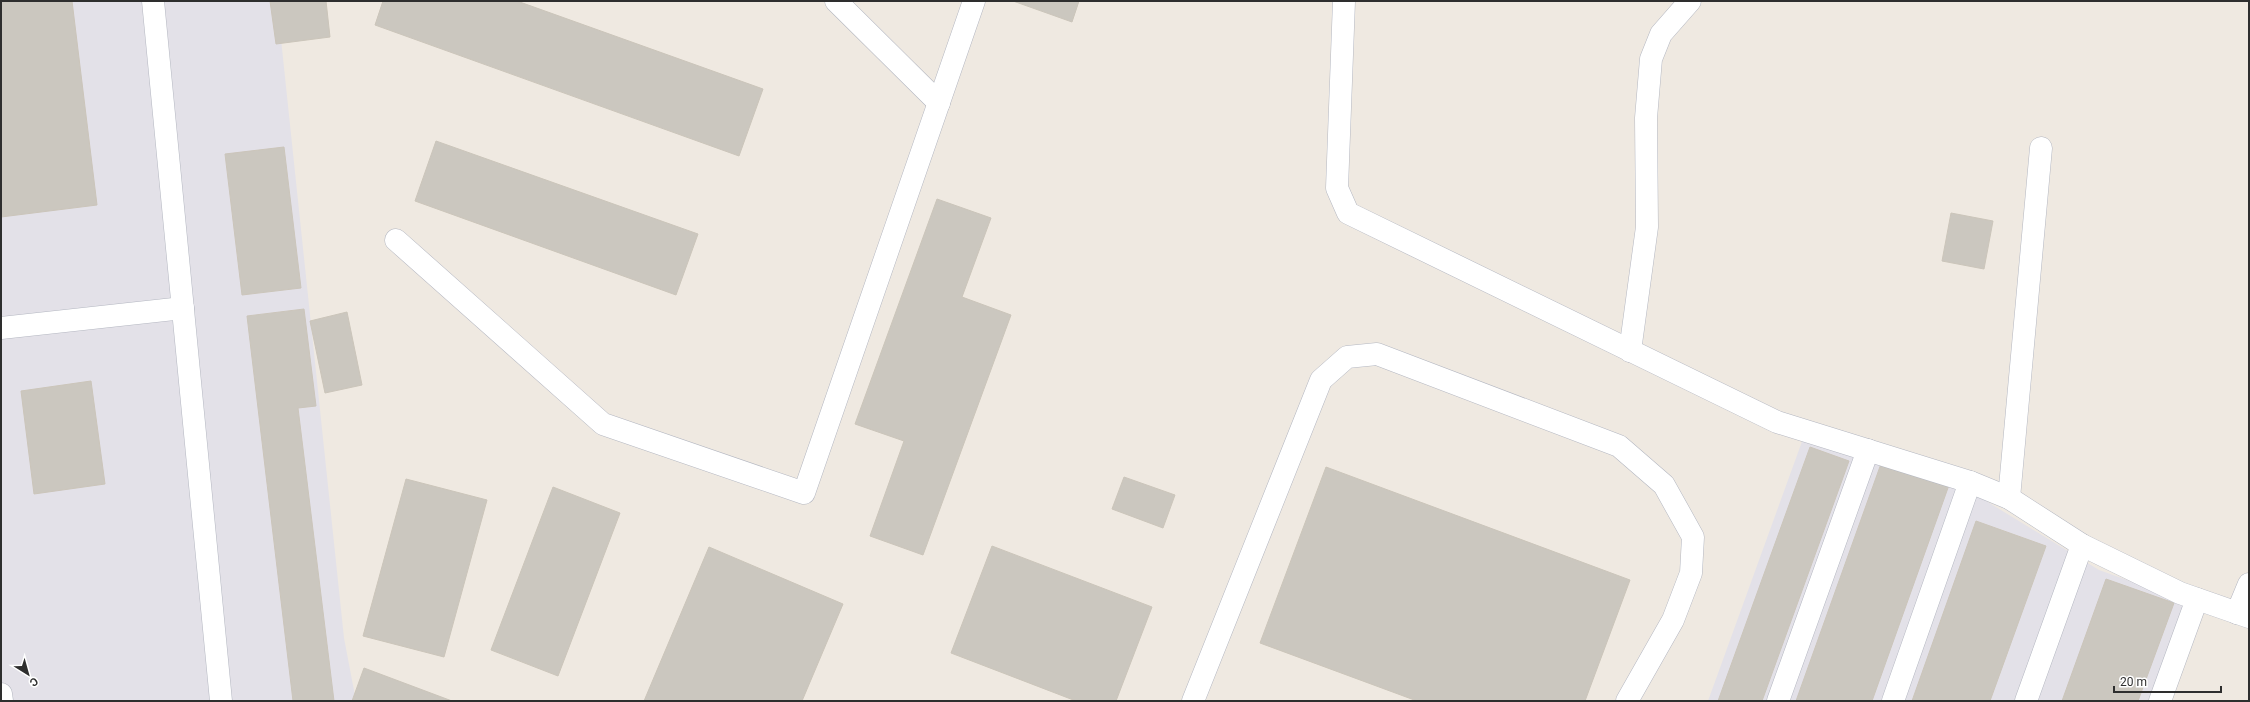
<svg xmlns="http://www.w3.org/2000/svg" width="2250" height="702" font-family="Roboto,sans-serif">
<rect width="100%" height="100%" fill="#efe9e1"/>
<!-- industrial -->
<g fill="#e3e1e8">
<path d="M1,1H277L344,638L356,701H1Z"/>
<path d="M1804,436L1955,482L2099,570L2186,601L2149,701H1708Z"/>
</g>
<!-- building -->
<g fill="#cbc7bf" stroke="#cbc5ba">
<path d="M1,1H72L97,205L1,217Z"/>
<path d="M270,1H326L330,37L276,44Z"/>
<path d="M383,1H517L763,89L739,156L375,25Z"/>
<path d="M1013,1H1079L1072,22Z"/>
<path d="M436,141L698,234L676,295L415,201Z"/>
<path d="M284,147L301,288L242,295L225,154Z"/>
<path d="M937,199L991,218L962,297L1011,315L923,555L870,536L904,441L855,424Z"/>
<path d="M1951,213L1993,221L1984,269L1942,261Z"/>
<path d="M304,309L316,406L298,408L334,701H293L247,316Z"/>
<path d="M347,312L362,385L325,393L310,321Z"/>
<path d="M91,381L105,484L34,494L21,391Z"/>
<path d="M1810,447L1849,461L1762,701H1718Z"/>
<path d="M1882,461L1949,485L1872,701H1796Z"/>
<path d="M1326,467L1630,580L1585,701H1417L1260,643Z"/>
<path d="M1124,477L1175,495L1163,528L1112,509Z"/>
<path d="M406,479L487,500L444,657L363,636Z"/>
<path d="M553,487L620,513L558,676L491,650Z"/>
<path d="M1976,521L2046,546L1990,701H1912Z"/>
<path d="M992,546L1152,607L1116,701H1076L951,653Z"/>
<path d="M709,547L843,604L802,701H644Z"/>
<path d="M2106,579L2174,603L2138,701H2062Z"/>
<path d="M364,668L452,701H352Z"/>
</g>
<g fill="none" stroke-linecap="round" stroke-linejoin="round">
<defs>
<g id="minor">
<path d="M153,1L221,701"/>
<path d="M836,1L939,103"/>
<path d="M1344,1L1337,188L1348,213L1777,422L1970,482L2009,498L2082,545L2180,593L2249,617"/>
<path d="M396,240L603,424L804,493L974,1"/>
<path d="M1,328L183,308"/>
<path d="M1630,351L1647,227L1646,118L1651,59L1661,34L1690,1"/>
<path d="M2009,498L2041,148"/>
<path d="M2237,613L2249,584"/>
<path d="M1,694L2,701"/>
<path d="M1193,701L1321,380L1347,357L1377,354L1619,446L1664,485L1693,537L1691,573L1673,620L1627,701"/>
<path d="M1778,701L1868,450"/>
<path d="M1893,701L1970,482"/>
<path d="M2026,701L2082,545"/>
<path d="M2160,701L2197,599"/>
</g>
</defs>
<!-- minor casing -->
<use href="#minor" stroke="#b4b7c1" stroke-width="23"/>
<!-- minor -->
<use href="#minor" stroke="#fff" stroke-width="22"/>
</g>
<!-- border -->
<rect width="2250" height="702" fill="none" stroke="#2e2e2e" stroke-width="4"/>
<!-- north arrow -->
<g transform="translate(28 674) rotate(143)" stroke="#ffffff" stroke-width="3" paint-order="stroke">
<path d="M0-3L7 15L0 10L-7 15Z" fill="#2e2e2e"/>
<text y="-6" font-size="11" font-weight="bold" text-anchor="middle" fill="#2e2e2e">С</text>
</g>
<!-- scale -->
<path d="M2114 686v6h107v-6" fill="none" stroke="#2e2e2e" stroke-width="2"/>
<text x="2120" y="686" font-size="12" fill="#2e2e2e" stroke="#ffffff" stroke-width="3" paint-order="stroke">20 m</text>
</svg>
